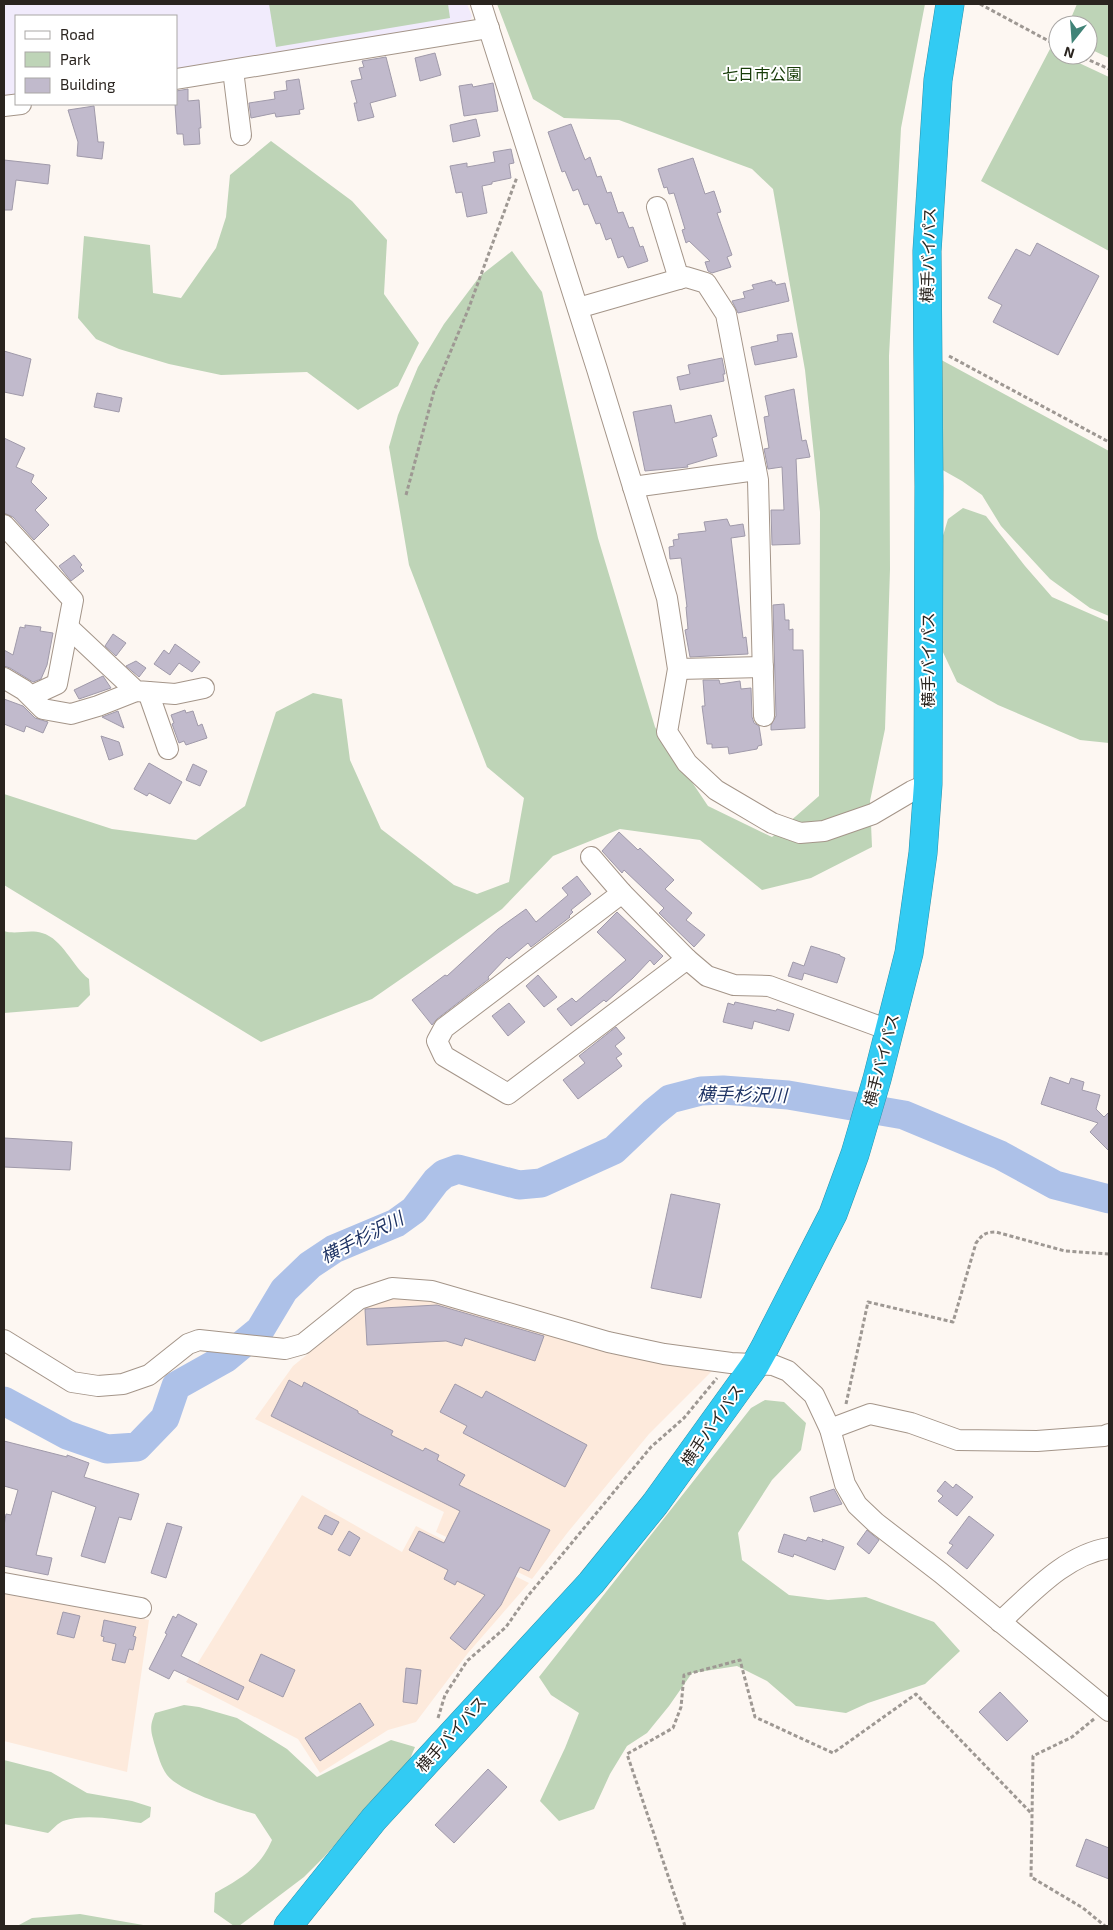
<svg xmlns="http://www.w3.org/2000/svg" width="1113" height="1930" font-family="'Exo 2','Noto Sans JP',sans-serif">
<rect width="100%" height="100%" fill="#fdf7f2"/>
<!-- built -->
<g fill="#fdeadc">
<path d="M379,1299H442L714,1369L649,1434L568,1532L532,1579L436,1532L444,1512L255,1419L293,1366L352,1318Z"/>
<path d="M302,1495L402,1552L416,1526L529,1583L468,1653L416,1722L388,1730L320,1773L298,1739L186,1682Z"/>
<path d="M4,1594L149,1620L127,1772L4,1741Z"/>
</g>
<!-- education -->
<path fill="#f1ebfc" d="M4,4H467L472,16L469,24L176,70V16H16V95L4,97Z"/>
<!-- green -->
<g fill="#bed4b7">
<path d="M269,4H448L450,18L276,47Z"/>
<path d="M497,4H925L901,128L889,356L890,569L885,729L870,801L872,847L811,878L762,890L700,840L620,829L553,856L502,909L372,999L261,1042L4,885V794L112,829L196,840L245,806L276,712L313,693L342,699L350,760L381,829L454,885L477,894L509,882L524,798L487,767L409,565L389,447L398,415L418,367L444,324L480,276L512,251L542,292L598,538L655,727L708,806L772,837L819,796L820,512L805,370L773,189L752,169L619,120L564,118L533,99Z"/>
<path d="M1077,4H1109V58L1088,48V25H1068Z"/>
<path d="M1050,49L1058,53V55H1062L1109,77V251L981,181Z"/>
<path d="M271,141L352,201L387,240L384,294L419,343L398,386L358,410L307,372L221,375L169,364L119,349L96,339L78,318L84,236L150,245L153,293L181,298L216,248L226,217L230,175Z"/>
<path d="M934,356L1109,451V616L1090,608L1050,579L1001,526L982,495L962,481L939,468Z"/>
<path d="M963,508L986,516L1025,566L1052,597L1109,622V743L1080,740L998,705L957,682L941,648L942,593L939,549L948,519Z"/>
<path d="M4,931C16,935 29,929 42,933C63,939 72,966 89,979L90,995L78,1007L4,1013Z"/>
<path d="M765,1400L784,1402L806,1423L801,1450L772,1480L738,1533L742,1560L789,1595L828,1600L866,1597L934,1622L960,1651L925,1684L868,1703L846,1713L796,1706L767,1681L737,1666L692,1673L669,1706L647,1733L627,1746L610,1774L594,1809L559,1821L540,1801L565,1748L579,1713L551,1695L539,1677L751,1408Z"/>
<path d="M184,1705L199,1707L237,1718L287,1749L317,1777L391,1740L415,1747L410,1759L325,1856L304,1877L239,1926H234L214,1912L215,1893C241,1878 260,1868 272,1840L255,1814C234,1808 180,1792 167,1775C161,1767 158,1755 155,1746C151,1731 149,1728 155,1713Z"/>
<path d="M4,1760L51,1772L87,1793L132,1801L151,1807L150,1817L141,1823C117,1820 87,1813 63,1821C58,1823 53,1829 48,1833L4,1824Z"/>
<path d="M80,1914L149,1926H17L32,1918Z"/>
</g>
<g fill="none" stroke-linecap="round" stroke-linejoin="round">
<!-- river -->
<path stroke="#adc1e8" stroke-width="29" d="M4,1401L67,1435L107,1449L137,1447L165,1418L176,1386L226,1358L260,1330L284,1290L310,1265L334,1249L396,1223L414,1210L436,1181L444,1174L458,1169L519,1185L541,1183L614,1150L653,1113L670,1099L701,1091L723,1090L788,1095L904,1115L1000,1155L1055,1185L1109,1199"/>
</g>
<!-- building -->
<g fill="#c1bacc" stroke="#a09aaa">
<path d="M435,53L441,75L420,81L415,58Z"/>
<path d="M386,57L396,96L370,103L374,117L358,121L354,103H357L351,81L362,79L359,68L364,67L362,61Z"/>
<path d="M299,79L304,109L299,110L300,114L276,117L275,113L251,118L249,103L275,99L274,92L287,90L286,81Z"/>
<path d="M493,83L498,111L464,116L459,86L472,84L473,87Z"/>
<path d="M188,89V101L199,100L201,128H199L200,144L184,145L183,134H177L175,104H176V91Z"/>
<path d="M94,106L98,142H104L102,159L77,156L78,142L68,110Z"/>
<path d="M476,119L480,136L453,142L450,125Z"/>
<path d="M571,124L585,160L590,157L597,177L601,176L607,193L611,192L618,213L623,212L629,228L633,227L640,247L643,246L648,261L628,268L623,256L618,258L611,238L606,240L600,223L596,224L588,204L584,205L578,189L573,191L565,171L562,172L548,132Z"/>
<path d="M511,149L514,163L509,164L511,178L492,182V184L482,186L487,213L467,217L462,192L456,193L450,166L467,163V167L495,162L493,152Z"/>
<path d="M693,158L705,194L714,191L721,212L717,213L732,255L727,257L731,267L712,273L708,271L705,262L710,261L689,241L686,243L682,230L685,229L674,193L669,194L667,187L664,188L658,169Z"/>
<path d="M4,160L50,165L48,184L16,180L12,210H4Z"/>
<path d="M1037,243L1099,276L1058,355L993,322L1002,305L988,298L1016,249L1030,256Z"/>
<path d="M772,280V282H775L776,285L785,283L789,301L738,313L732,301L745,298L743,292L754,289L752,285Z"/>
<path d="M792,333L797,357L755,365L751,347L778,341L777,335Z"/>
<path d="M4,351L31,359L23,396L4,392Z"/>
<path d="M722,358L725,374H723L724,381L680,390L677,377L690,374L688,365Z"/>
<path d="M794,389L802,441L806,440L810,457L796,459L800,544L772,545L771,510H784L782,467L768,469L764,449L769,448L764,417L769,416L765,396Z"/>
<path d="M97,393L122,398L119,412L94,407Z"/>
<path d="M671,405L675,423L711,415L717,436L712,438L717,456L687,465L688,467L645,471L633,412Z"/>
<path d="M4,438L25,448L16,467L34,475L31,482L47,498L35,510L49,525L34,540L13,517L4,513Z"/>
<path d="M727,519L730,526L743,524L745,536L731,538L743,638L746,637L748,654L690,657L685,630L688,629L686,607H687L681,558L670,559L669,547L674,546L673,540L679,539L678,534L706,531L704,522Z"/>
<path d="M74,555L82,565L80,567L84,571L71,581L59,566Z"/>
<path d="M784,604L785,620H789V630L793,629V650H803L805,728L771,730V725L776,716L773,605Z"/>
<path d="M25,625L41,627L40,631L53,633L47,665L41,679L33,682L10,668L4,666V650L13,655L20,627L25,628Z"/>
<path d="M113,634L126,643L116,656L105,646Z"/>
<path d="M175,644L200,662L192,672L179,663L170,675L154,664L164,650L169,654Z"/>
<path d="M136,661L146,668L139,677L126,666Z"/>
<path d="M103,676L111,688L79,699L74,690Z"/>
<path d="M703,680H719L720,684L740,681L741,689L751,688L752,717L754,723L759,726L762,745L758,746L757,749L729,754L728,747L712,748V744H707L702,706H705Z"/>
<path d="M4,699L23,706L35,718L48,722L43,733L26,726L24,732L4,724Z"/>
<path d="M185,710L186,713L193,711L198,726L202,724L207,738L186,745L184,741L179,743L172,724L174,723L171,715Z"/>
<path d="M118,711L124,728L102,717Z"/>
<path d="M101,736L119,742L123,755L109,760Z"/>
<path d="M149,763L182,782L170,804L149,793L147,796L134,789Z"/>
<path d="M193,764L207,771L200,786L186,780Z"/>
<path d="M619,832L638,850L640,848L674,880L665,889L692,913L686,920L705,935L694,947L659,913L664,908L624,870L622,873L602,851Z"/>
<path d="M577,876L591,894L571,910L573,912L569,916L570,917L531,947L528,943L509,959L507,957L488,977L489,979L437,1019L432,1025L412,1000L445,975L447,976L498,929L526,909L536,922L568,895L562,888Z"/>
<path d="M617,912L663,956L654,965L650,960L633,978L606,1002L604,1000L571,1026L557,1009L572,998L576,1002L626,960L597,932Z"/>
<path d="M811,946L840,955V956L845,958L837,983L804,973L802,980L788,976L793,962L804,966Z"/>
<path d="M538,975L557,997L544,1007L526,986Z"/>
<path d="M735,1002L776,1011L777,1009L794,1014L789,1031L754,1021L752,1029L723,1022L728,1003L734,1005Z"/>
<path d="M509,1003L525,1022L508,1036L492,1016Z"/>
<path d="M616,1027L625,1038L615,1046L622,1054L616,1058L622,1066L578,1099L563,1080L585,1063L579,1056Z"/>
<path d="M1050,1077L1069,1084L1071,1078L1084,1082L1082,1090L1100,1095L1096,1109L1104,1117L1109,1112V1151L1090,1132L1098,1123L1041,1104Z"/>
<path d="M4,1138L72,1142L70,1170L4,1167Z"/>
<path d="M671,1194L720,1204L701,1298L651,1288Z"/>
<path d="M437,1305L544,1336L535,1361L465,1338L462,1346L446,1341L367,1345L365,1309Z"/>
<path d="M289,1380L302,1387L304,1382L358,1411V1413L393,1431L391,1435L423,1451L425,1448L439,1455L437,1460L465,1475L459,1485L550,1530L529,1571L520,1567L501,1605L465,1650L450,1638L485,1595L457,1581L455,1585L444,1579L448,1570L409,1550L419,1531L444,1543L460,1511L271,1416Z"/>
<path d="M455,1384L482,1398L486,1391L587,1445L565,1487L463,1433L467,1426L440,1412Z"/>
<path d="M4,1441L67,1457V1455L89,1463L84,1477L139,1494L131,1520L119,1517L105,1563L81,1556L96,1507L52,1491L36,1555L52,1558L48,1575L4,1566V1526L6,1514L11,1515L18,1490L4,1486Z"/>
<path d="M945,1481L953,1488L956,1484L973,1497L957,1516L938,1501L943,1496L937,1491Z"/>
<path d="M834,1489L842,1504L814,1512L810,1497Z"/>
<path d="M325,1515L339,1522L332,1535L318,1528Z"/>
<path d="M969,1516L994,1535L967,1569L947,1553L953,1545L949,1543Z"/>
<path d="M167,1523L182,1527L166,1578L151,1573Z"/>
<path d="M867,1530L879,1540L869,1554L857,1544Z"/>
<path d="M349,1531L360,1538L350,1556L338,1550Z"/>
<path d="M784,1534L806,1541L808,1537L823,1542L822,1539L844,1547L835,1570L794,1554L793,1557L778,1552Z"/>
<path d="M63,1612L80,1616L74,1638L57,1634Z"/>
<path d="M178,1614L197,1624L181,1656L244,1687L238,1700L174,1670L169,1679L149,1669L167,1634L165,1633L173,1616L176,1618Z"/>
<path d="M104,1620L136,1627L133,1636L136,1637L133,1650L129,1649L125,1663L112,1660L116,1644L103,1641L104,1637L101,1636Z"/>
<path d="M261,1654L295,1670L283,1697L249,1681Z"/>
<path d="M406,1668L421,1670L417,1704L403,1702Z"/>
<path d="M1000,1692L1028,1721L1007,1741L979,1712Z"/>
<path d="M360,1703L374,1725L320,1761L305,1738Z"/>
<path d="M488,1769L507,1787L454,1843L435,1825Z"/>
<path d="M1086,1839L1109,1848V1879L1076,1866Z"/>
</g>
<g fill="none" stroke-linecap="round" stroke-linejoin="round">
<defs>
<g id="minor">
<path d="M481,4L597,369L667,598L678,669L667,732L687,763L716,790L772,823L800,833L824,831L873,814L912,791L928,784"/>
<path d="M233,70L241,135"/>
<path d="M176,79L489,28"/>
<path d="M4,106L21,104"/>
<path d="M657,207L679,279"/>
<path d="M578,308L686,277L706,283L726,314L758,480L764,716"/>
<path d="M633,487L756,470"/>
<path d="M4,525L73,600L57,684L31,696"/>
<path d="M69,628L136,691L175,694L204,688"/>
<path d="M678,669L763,667"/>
<path d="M4,678L24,690L43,709L71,714L98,706L136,691"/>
<path d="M148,692L168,749"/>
<path d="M591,857L622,893L687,959"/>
<path d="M622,893L444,1028L437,1041L444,1056L508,1094L687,959L707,976L734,985L769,986L889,1030"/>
<path d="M4,1340L72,1382L98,1386L123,1384L149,1375L188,1344L199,1340L285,1349L303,1344L359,1299L392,1288L432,1291L608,1342L664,1354L731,1363L773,1365L788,1371L814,1395L830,1429L845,1484L857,1505L876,1523L941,1573L1109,1711"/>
<path d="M830,1429L870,1414L911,1423L958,1440L1037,1441L1104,1436L1109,1434"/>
<path d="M4,1583L141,1608"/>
<path d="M1000,1622C1032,1593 1065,1555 1109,1548"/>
</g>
<path id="highway" d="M288,1926L374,1819L591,1583L655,1504L755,1365L765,1347L833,1214L855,1154L877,1079L909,953L923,853L928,784L929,486L927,251L938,80L950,4"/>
</defs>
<!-- minor casing -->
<use href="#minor" stroke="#a49589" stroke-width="22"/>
<!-- highway casing -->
<use href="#highway" stroke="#2f91a9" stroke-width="29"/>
<!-- path -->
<g stroke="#9e9893" stroke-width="3" stroke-dasharray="4 2.5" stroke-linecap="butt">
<path d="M980,4L1058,46"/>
<path d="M1078,55L1109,69"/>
<path d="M949,356L1109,442"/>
<path d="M406,495L434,391L468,310L517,177"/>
<path d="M846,1404L868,1302L953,1322L976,1243C982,1235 985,1232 996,1232L1065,1251L1109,1254"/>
<path d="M438,1718L445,1695L467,1661L506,1627L527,1597L651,1447L684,1418L717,1378"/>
<path d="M1094,1719L1072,1737L1033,1756L1031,1877L1083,1908L1105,1926"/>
<path d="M685,1926L627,1754L673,1728L681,1707L684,1675L740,1660L755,1717L833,1753L916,1694L1032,1814"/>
</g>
<!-- minor -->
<use href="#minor" stroke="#fff" stroke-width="20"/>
<!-- highway -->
<use href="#highway" stroke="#32cbf3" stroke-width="28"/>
</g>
<g text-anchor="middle" stroke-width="4" stroke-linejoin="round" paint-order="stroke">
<!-- park labels -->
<g font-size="16" fill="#173c08" stroke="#fff">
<text x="762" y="80">七日市公園</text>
</g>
<!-- street labels -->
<g font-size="16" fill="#2a241f" stroke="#fff">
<text transform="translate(928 255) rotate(-88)" y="6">横手バイパス</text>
<text transform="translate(928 660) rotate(-90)" y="6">横手バイパス</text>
<text transform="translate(881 1060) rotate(-75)" y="6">横手バイパス</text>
<text transform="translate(712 1425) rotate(-55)" y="6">横手バイパス</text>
<text transform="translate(451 1734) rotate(-48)" y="6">横手バイパス</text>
</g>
<!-- water labels -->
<g font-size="18" font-style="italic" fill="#1e3364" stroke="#fff">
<text transform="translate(742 1095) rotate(1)" y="6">横手杉沢川</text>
<text transform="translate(362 1238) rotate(-27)" y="6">横手杉沢川</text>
</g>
</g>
<!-- border -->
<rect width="1113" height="1930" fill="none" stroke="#2a241f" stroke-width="10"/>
<!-- legend -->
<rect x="15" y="15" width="162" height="90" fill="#ffffff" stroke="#aaa7a5"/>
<rect x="25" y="31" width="25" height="8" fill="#ffffff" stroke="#aaa7a5"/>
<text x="60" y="40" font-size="15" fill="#2a241f">Road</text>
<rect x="25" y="52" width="25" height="15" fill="#bed4b7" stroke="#aaa7a5"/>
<text x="60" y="65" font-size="15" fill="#2a241f">Park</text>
<rect x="25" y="78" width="25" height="15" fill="#c1bacc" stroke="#aaa7a5"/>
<text x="60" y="90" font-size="15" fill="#2a241f">Building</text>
<!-- north arrow -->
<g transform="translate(1073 40) rotate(197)"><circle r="24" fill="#ffffff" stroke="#aaa7a5"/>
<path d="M0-4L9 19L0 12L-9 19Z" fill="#408377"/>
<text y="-8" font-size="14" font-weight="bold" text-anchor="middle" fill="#2a241f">N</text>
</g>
</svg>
